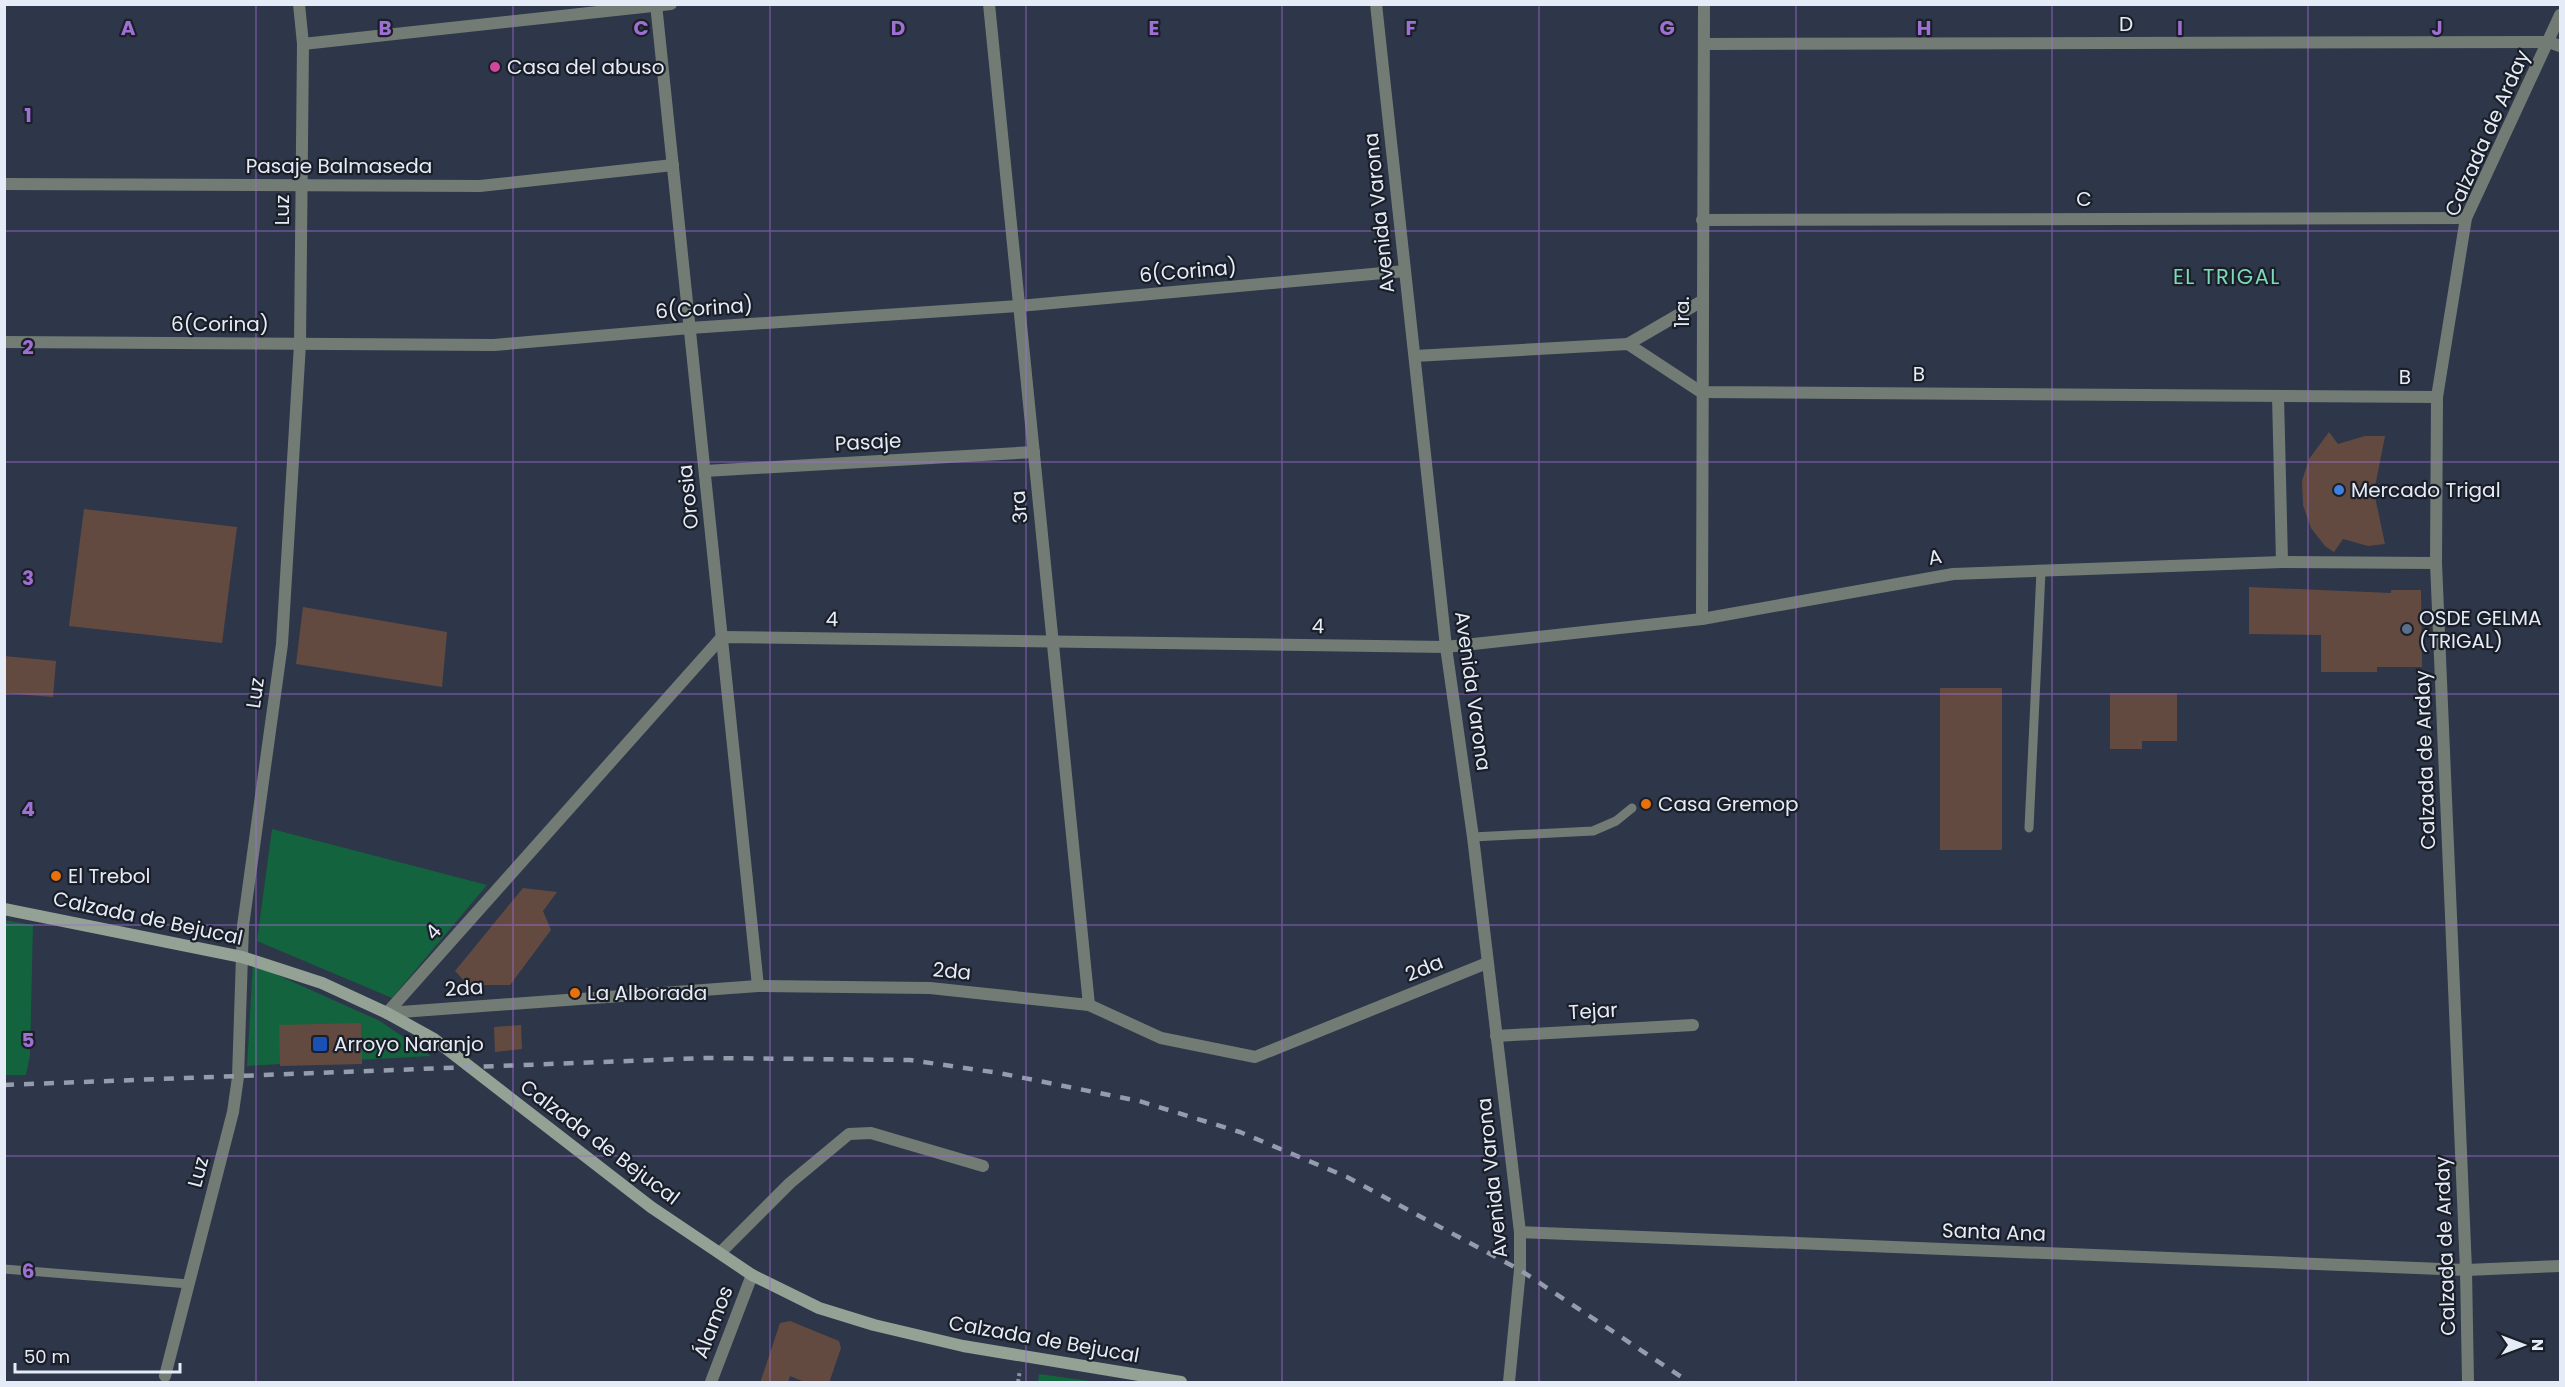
<svg xmlns="http://www.w3.org/2000/svg" width="2565" height="1387" font-family="Poppins,sans-serif">
<rect width="100%" height="100%" fill="#2e364a"/>
<!-- green -->
<g fill="#13633e">
<path d="M272,829L487,885L392,998L257,941Z"/>
<path d="M4,920L33,925L30,1055L26,1075H5Z"/>
<path d="M253,964L380,1021L431,1056L247,1066Z"/>
<path d="M1039,1374L1097,1382H1038Z"/>
</g>
<!-- building -->
<g fill="#634a40">
<path d="M2329,432L2338,444L2365,436H2385L2374,492L2385,544L2368,546L2343,539L2334,552L2325,546L2311,528L2303,505L2302,481L2309,459Z"/>
<path d="M84,509L237,527L222,643L69,626Z"/>
<path d="M2249,587L2391,593V590H2421L2422,667H2377V672H2321V635L2249,634Z"/>
<path d="M303,607L447,632L442,687L296,664Z"/>
<path d="M4,656L56,661L53,697L4,693Z"/>
<rect x="1940" y="688" width="62" height="162"/>
<path d="M2110,693H2177V741H2142V749H2110Z"/>
<path d="M523,888L557,892L543,911L551,930L510,985H468L455,971Z"/>
<path d="M361,1023L362,1064L280,1066L279,1025Z"/>
<path d="M521,1025L522,1049L495,1052L494,1027Z"/>
<path d="M790,1321L839,1341L841,1348L829,1383H807L790,1376L788,1383H760L780,1323Z"/>
</g>
<g fill="none" stroke-linecap="round" stroke-linejoin="round">
<!-- path -->
<path stroke="#8a91a1" stroke-width="4" stroke-dasharray="3 3" stroke-linecap="butt" d="M1018,1382L1020,1370"/>
<!-- service -->
<g stroke="#727c74" stroke-width="9">
<path d="M2029,828L2041,571"/>
<path d="M1473,837L1593,831L1616,821L1632,808"/>
<path d="M4,1269L189,1284"/>
</g>
<!-- minor -->
<g stroke="#727c74" stroke-width="12">
<path d="M656,4L758,986"/>
<path d="M989,4L1089,1005"/>
<path d="M303,44L671,4"/>
<path d="M1704,44L2549,42L2560,46"/>
<path d="M4,184L480,186L673,165"/>
<path d="M1702,220L2466,218"/>
<path d="M4,342L494,345L690,328L1019,306L1405,271"/>
<path d="M1628,344L1702,301"/>
<path d="M1415,356L1628,344L1701,392L2437,397"/>
<path d="M2278,396L2282,562"/>
<path d="M705,471L1034,452"/>
<path d="M1702,619L1704,4"/>
<path d="M387,1013L722,637L1446,647L1702,619L1953,574L2282,562L2436,563"/>
<path d="M387,1013L758,986L930,988L1089,1005L1161,1038L1255,1057L1487,963"/>
<path d="M1496,1036L1693,1025"/>
<path d="M1520,1232L2466,1270L2560,1266"/>
<path d="M720,1253L790,1183L849,1134L871,1133L983,1166"/>
<path d="M165,1376L233,1112L238,1077L243,926L282,644L300,344L303,44L299,4"/>
<path d="M711,1382L752,1275"/>
</g>
<!-- tertiary -->
<g stroke="#727c74" stroke-width="12">
<path d="M1376,4L1446,647L1473,837L1520,1232V1270L1509,1382"/>
<path d="M2468,1382L2466,1270L2436,563L2437,397L2466,218L2560,15"/>
</g>
<!-- secondary -->
<path stroke="#93a295" stroke-width="12" d="M4,909L242,957L322,983L387,1013L434,1039L651,1207L752,1275L819,1308L874,1325L963,1346L1181,1382"/>
<!-- rail -->
<path stroke="#959cac" stroke-width="4.5" stroke-dasharray="10 10" stroke-linecap="butt" d="M4,1085L706,1058L910,1060L999,1073L1139,1101L1240,1132L1347,1177L1520,1270L1689,1382"/>
</g>
<!-- grid -->
<path fill="none" stroke="#a06fd3" stroke-width="1.5" stroke-opacity="0.55" d="M256,4V1382M513,4V1382M770,4V1382M1026,4V1382M1282,4V1382M1539,4V1382M1796,4V1382M2052,4V1382M2308,4V1382M4,231H2560M4,462H2560M4,694H2560M4,925H2560M4,1156H2560"/>
<!-- markers -->
<circle fill="#d1479c" stroke="#1a1e27" stroke-width="2" cx="495" cy="67" r="6"/>
<circle fill="#3f7fe0" stroke="#1a1e27" stroke-width="2" cx="2339" cy="490" r="6"/>
<circle fill="#5c6f8a" stroke="#1a1e27" stroke-width="2" cx="2407" cy="629" r="6"/>
<g fill="#e8710a" stroke="#1a1e27" stroke-width="2">
<circle cx="1646" cy="804" r="6"/>
<circle cx="56" cy="876" r="6"/>
<circle cx="575" cy="993" r="6"/>
</g>
<rect fill="#1a4fb4" stroke="#1a1e27" stroke-width="2" x="312" y="1036" width="16" height="16" rx="3"/>
<g text-anchor="middle" stroke-width="4.5" stroke-linejoin="round" paint-order="stroke">
<!-- street labels -->
<g font-size="20" fill="#e6ebf8" stroke="#1a1e27">
<text x="2126" y="31">D</text>
<text transform="translate(2487 133) rotate(-66)" y="7">Calzada de Arday</text>
<text x="339" y="173">Pasaje Balmaseda</text>
<text x="2084" y="206">C</text>
<text transform="translate(282 210) rotate(-90)" y="7">Luz</text>
<text transform="translate(1379 213) rotate(-96)" y="7">Avenida Varona</text>
<text transform="translate(1188 271) rotate(-5)" y="7">6(Corina)</text>
<text transform="translate(704 308) rotate(-4)" y="7">6(Corina)</text>
<text transform="translate(1682 312) rotate(-90)" y="7">1ra.</text>
<text x="220" y="331">6(Corina)</text>
<text x="1919" y="381">B</text>
<text x="2405" y="384">B</text>
<text transform="translate(868 442) rotate(-3)" y="7">Pasaje</text>
<text transform="translate(688 497) rotate(-96)" y="7">Orosia</text>
<text transform="translate(1019 507) rotate(-95)" y="7">3ra</text>
<text transform="translate(1935 557) rotate(-10)" y="7">A</text>
<text transform="translate(832 619) rotate(1)" y="7">4</text>
<text transform="translate(1318 626) rotate(1)" y="7">4</text>
<text transform="translate(1473 691) rotate(82)" y="7">Avenida Varona</text>
<text transform="translate(255 693) rotate(-82)" y="7">Luz</text>
<text transform="translate(2425 760) rotate(-92)" y="7">Calzada de Arday</text>
<text transform="translate(148 918) rotate(12)" y="7">Calzada de Bejucal</text>
<text transform="translate(433 932) rotate(-48)" y="7">4</text>
<text transform="translate(1424 968) rotate(-22)" y="7">2da</text>
<text transform="translate(952 971) rotate(5)" y="7">2da</text>
<text transform="translate(464 988) rotate(-4)" y="7">2da</text>
<text transform="translate(1593 1011) rotate(-3)" y="7">Tejar</text>
<text transform="translate(600 1142) rotate(37)" y="7">Calzada de Bejucal</text>
<text transform="translate(198 1172) rotate(-75)" y="7">Luz</text>
<text transform="translate(1492 1178) rotate(-96)" y="7">Avenida Varona</text>
<text transform="translate(1994 1232) rotate(2)" y="7">Santa Ana</text>
<text transform="translate(2445 1246) rotate(-92)" y="7">Calzada de Arday</text>
<text transform="translate(713 1322) rotate(-69)" y="7">Álamos</text>
<text transform="translate(1044 1339) rotate(10)" y="7">Calzada de Bejucal</text>
</g>
<!-- poi labels -->
<g font-size="20" fill="#e6ebf8" stroke="#1a1e27" text-anchor="start">
<text x="507" y="74">Casa del abuso</text>
<text x="2351" y="497">Mercado Trigal</text>
<text x="2419" y="625">OSDE GELMA<tspan x="2419" dy="23">(TRIGAL)</tspan></text>
<text x="1658" y="811">Casa Gremop</text>
<text x="68" y="883">El Trebol</text>
<text x="587" y="1000">La Alborada</text>
<text x="334" y="1051">Arroyo Naranjo</text>
</g>
<!-- neighbourhood labels -->
<g font-size="21" letter-spacing="1.5" fill="#7dd9b8" stroke="#1a1e27">
<text x="2227" y="284">EL TRIGAL</text>
</g>
</g>
<g font-size="20" text-anchor="middle" font-weight="bold" fill="#a06fd3" stroke="#1a1e27" stroke-width="4.5" stroke-linejoin="round" paint-order="stroke">
<text x="128" y="35">A</text>
<text x="385" y="35">B</text>
<text x="641" y="35">C</text>
<text x="898" y="35">D</text>
<text x="1154" y="35">E</text>
<text x="1411" y="35">F</text>
<text x="1667" y="35">G</text>
<text x="1924" y="35">H</text>
<text x="2180" y="35">I</text>
<text x="2437" y="35">J</text>
<text x="28" y="122">1</text>
<text x="28" y="354">2</text>
<text x="28" y="585">3</text>
<text x="28" y="816">4</text>
<text x="28" y="1047">5</text>
<text x="28" y="1278">6</text>
</g>
<!-- border -->
<rect width="2565" height="1387" fill="none" stroke="#e6ebf8" stroke-width="12"/>
<!-- north arrow -->
<g transform="translate(2523 1345) rotate(90)" stroke="#1a1e27" stroke-width="4.5" paint-order="stroke">
<path d="M0-4.5L10 22L0 15L-10 22Z" fill="#e6ebf8"/>
<text y="-9" font-size="16" font-weight="bold" text-anchor="middle" fill="#e6ebf8">N</text>
</g>
<!-- scale -->
<path d="M15 1363v9h165v-9" fill="none" stroke="#e6ebf8" stroke-width="3"/>
<text x="24" y="1363" font-size="18" fill="#e6ebf8" stroke="#1a1e27" stroke-width="4.5" paint-order="stroke">50 m</text>
</svg>
